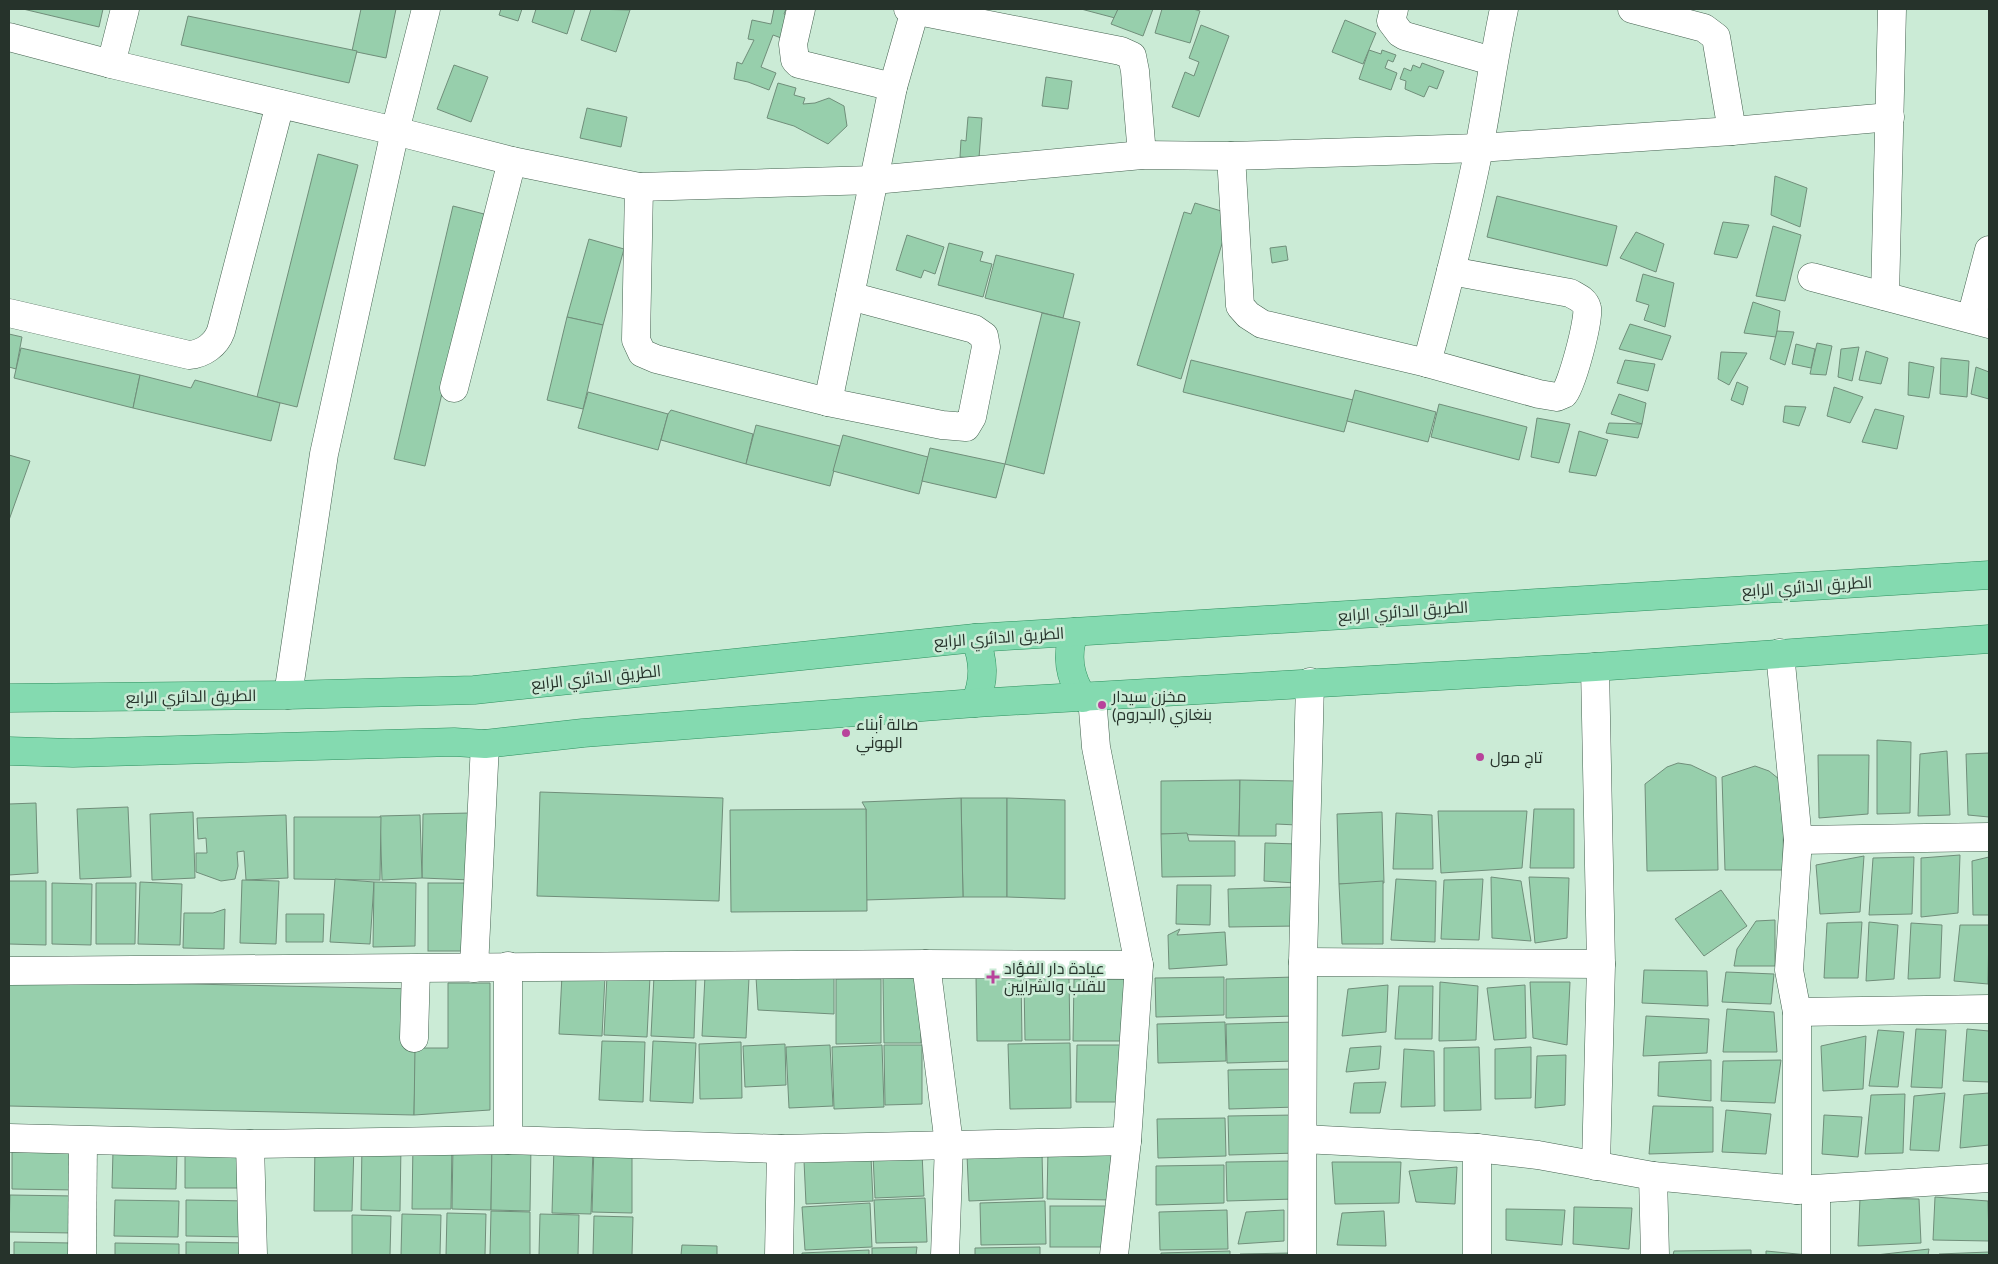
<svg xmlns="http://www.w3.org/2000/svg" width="1998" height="1264" font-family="Lato,Cairo,sans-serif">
<rect width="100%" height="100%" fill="#cbebd6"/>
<!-- building -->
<g fill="#97cfac" stroke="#708e7a">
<path d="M23,9H103L99,27Z"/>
<path d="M361,9H396L386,58L352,51Z"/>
<path d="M501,9H522L518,21L499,15Z"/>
<path d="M536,9H575L567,34L532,22Z"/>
<path d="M591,9L630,10L616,52L581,40Z"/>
<path d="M774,9H786L784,14L792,19L784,39L773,35L761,67L776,73L769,90L748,82L734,79L737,62L742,64L754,40L748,39L752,20L771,24Z"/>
<path d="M1081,9H1118L1115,18Z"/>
<path d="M1118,9H1153L1143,36L1111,24Z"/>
<path d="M1162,9H1193L1200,11L1190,43L1155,33Z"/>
<path d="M188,16L357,51L349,83L181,45Z"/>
<path d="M1345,20L1376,33L1363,64L1332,52Z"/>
<path d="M1201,25L1229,36L1199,117L1172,107L1185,72L1194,76L1199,62L1189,58Z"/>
<path d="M1369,50L1381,54L1382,50L1396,55L1393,62L1388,60L1385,68L1397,73L1391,90L1359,79Z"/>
<path d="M1422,63L1444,71L1437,89L1429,86L1424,97L1405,89L1406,81L1400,79L1404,68L1411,71L1413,65L1420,68Z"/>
<path d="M454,65L488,77L471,122L437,109Z"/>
<path d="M1046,77L1072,81L1068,109L1042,106Z"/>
<path d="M778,83L796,88L794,95L805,98L803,104L815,103L829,98L844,106L847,126L828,144L794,126L767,118Z"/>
<path d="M587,108L627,117L621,147L580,138Z"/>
<path d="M968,117L982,118L979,158L960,157L961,140L966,141Z"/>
<path d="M318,154L358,165L297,407L257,397Z"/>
<path d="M1775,176L1807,188L1800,227L1771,215Z"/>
<path d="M1497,196L1617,226L1607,266L1487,237Z"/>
<path d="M1195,203L1231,214L1181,379L1137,365L1184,212L1191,214Z"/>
<path d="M453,206L484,214L425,466L394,459Z"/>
<path d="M1723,222L1749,225L1737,258L1714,254Z"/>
<path d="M1773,226L1801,235L1785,301L1756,296Z"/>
<path d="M1636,232L1664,244L1656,272L1620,258Z"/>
<path d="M907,235L944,247L935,274L924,270L921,278L896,270Z"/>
<path d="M589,239L624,249L603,325L567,317Z"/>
<path d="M949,243L983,252L980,261L992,264L983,297L938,285Z"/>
<path d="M1286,246L1288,260L1272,263L1270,248Z"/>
<path d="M996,255L1074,274L1063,318L985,298Z"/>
<path d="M1643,274L1674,283L1665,327L1644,320L1649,305L1636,301Z"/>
<path d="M1753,302L1780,311L1776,337L1744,333Z"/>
<path d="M1042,313L1080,322L1044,474L1005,464Z"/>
<path d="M567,317L603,325L583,409L547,400Z"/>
<path d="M1630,324L1671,336L1662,360L1619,349Z"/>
<path d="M1777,331L1794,332L1785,365L1770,359Z"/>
<path d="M9,334L22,337L16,369L9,367Z"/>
<path d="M1817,343L1832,346L1826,375L1810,374Z"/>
<path d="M1796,344L1815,349L1811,368L1792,364Z"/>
<path d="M1859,347L1852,381L1838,377L1841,349Z"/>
<path d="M21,348L140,375L133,408L14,378Z"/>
<path d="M1866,351L1888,358L1881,384L1859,380Z"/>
<path d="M1721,352L1747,353L1729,385L1718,379Z"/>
<path d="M1941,358L1969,361L1967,397L1940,394Z"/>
<path d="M1191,360L1353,400L1344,432L1183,392Z"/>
<path d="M1625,360L1655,364L1648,391L1617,383Z"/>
<path d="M1909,362L1934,367L1929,398L1908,395Z"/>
<path d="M1976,367L1989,372V399L1971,394Z"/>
<path d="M140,375L191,388L195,380L280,403L271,441L133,408Z"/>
<path d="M1737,382L1748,387L1743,405L1731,400Z"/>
<path d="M1834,387L1863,397L1850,423L1827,416Z"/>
<path d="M1355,390L1436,412L1428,442L1347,421Z"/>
<path d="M588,392L668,414L658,450L578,428Z"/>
<path d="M1619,394L1646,403L1642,424L1611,414Z"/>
<path d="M1439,404L1527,427L1519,460L1431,437Z"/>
<path d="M1785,406L1806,407L1799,426L1783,422Z"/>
<path d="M1875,409L1904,416L1897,449L1862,442Z"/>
<path d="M671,410L753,434L746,464L661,440L668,414Z"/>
<path d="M1537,418L1570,424L1559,463L1531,457Z"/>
<path d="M1609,423L1642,424L1638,438L1606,433Z"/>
<path d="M756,425L840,446L830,486L746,464Z"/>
<path d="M1579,431L1608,440L1596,476L1569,472Z"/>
<path d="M843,435L928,457L919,494L833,471Z"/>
<path d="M930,448L1005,464L996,498L922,481Z"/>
<path d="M9,455L30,461L9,520Z"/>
<path d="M1877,740L1911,742L1910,813L1877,814Z"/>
<path d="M1947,751L1950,815L1918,816L1920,754Z"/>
<path d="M1989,753V817L1968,815L1966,754Z"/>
<path d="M1818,755H1869L1868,814L1819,818Z"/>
<path d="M1678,763L1691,765L1716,777L1718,870L1647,871L1645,784L1667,767Z"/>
<path d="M1755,766L1769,771L1784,783L1783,870H1725L1722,777Z"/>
<path d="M1240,780L1239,836L1161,834V781Z"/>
<path d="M1240,780L1297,781V825L1276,824V836H1239Z"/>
<path d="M540,792L723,798L719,901L537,896Z"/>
<path d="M961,798H1007V897H963Z"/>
<path d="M961,798L963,897L865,900L866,809L862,802Z"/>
<path d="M1007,798L1065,800V899L1007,897Z"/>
<path d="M36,803L38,873L9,875V804Z"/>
<path d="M128,807L131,877L80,879L77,809Z"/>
<path d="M866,809L867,911L731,912L730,810Z"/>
<path d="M1534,809H1574V868H1530Z"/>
<path d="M1438,811H1527L1522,868L1441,873Z"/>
<path d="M193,812L195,878L152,880L150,814Z"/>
<path d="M1382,812L1384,883L1339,884L1337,814Z"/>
<path d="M470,813L471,880L422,878L423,814Z"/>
<path d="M1396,813L1432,815L1433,869H1393Z"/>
<path d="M286,815L288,878L246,880L244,851L237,852L238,866L235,879L221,881L196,872V853H207L206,838L198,839L197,818Z"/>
<path d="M420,815L422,878L382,880L380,816Z"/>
<path d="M294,817H381L380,880L294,879Z"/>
<path d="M1187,833L1189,841H1235V876L1162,877L1161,834Z"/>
<path d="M1265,843L1298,844L1296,883L1264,881Z"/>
<path d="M1960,855L1958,913L1921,917V858Z"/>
<path d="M1864,856L1860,912L1820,914L1816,865Z"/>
<path d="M1914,857L1912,914L1869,915L1873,858Z"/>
<path d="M1989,857V915H1973L1972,861Z"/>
<path d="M1491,877L1521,881L1531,941L1492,938Z"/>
<path d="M1529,877L1569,878L1567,938L1535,943Z"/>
<path d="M335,879L374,882L370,944L330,942Z"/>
<path d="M1396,879L1436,881L1435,942L1391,940Z"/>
<path d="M1483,879L1479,940L1441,939L1444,880Z"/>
<path d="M242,880L279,881L276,944L240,943Z"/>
<path d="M9,881H46V945L9,944Z"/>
<path d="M1383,881V944H1342L1339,884Z"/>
<path d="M140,882L182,884L180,945L138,944Z"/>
<path d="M374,882L416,883L415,946L373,947Z"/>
<path d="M52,883L92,884L91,945L52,944Z"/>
<path d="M96,883H136L135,944H96Z"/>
<rect x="428" y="883" width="44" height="68"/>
<path d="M1177,885H1211L1210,925L1176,924Z"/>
<path d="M1296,887L1297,926L1229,927L1228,889Z"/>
<path d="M1721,890L1747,926L1704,956L1675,919Z"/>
<path d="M225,909L224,949L183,948L184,913H213Z"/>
<path d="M286,914H324L323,942H286Z"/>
<path d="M1775,920V966H1734L1737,949L1756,921Z"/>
<path d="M1862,922L1858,978H1824L1827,923Z"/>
<path d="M1869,922L1898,925L1894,979L1866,981Z"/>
<path d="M1911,923L1942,925L1940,978L1908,979Z"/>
<path d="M1960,925H1989L1988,984L1954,981Z"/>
<path d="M1180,929L1177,935L1225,932L1227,965L1169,969L1168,935Z"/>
<path d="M1644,970L1707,971L1708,1006L1642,1003Z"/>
<path d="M1726,972L1774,974L1771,1004L1722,1002Z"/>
<path d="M562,975L605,976L602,1036L559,1034Z"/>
<path d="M607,976L650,977L647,1037L604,1035Z"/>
<path d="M654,976L696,978L694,1038L651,1036Z"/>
<path d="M705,976L749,978L746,1038L702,1036Z"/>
<path d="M1021,976L1022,1041H977L976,977Z"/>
<path d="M756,977H834V1014L758,1010Z"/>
<path d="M1224,977V1015L1156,1017L1155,978Z"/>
<path d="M1294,977L1295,1016L1226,1018V979Z"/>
<path d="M883,978H920L921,1043H884Z"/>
<path d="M1069,978L1070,1040H1025L1024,979Z"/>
<path d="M836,979H881V1043L836,1044Z"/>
<path d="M1074,979H1128L1127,1041H1073Z"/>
<path d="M9,980L417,989L414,1115L9,1106Z"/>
<path d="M1440,982L1478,986L1476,1040L1439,1041Z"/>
<path d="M1530,982H1570L1567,1045L1533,1038Z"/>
<path d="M448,983H490V1110L414,1115L415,1048H448Z"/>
<path d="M1388,985L1386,1032L1342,1036L1348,989Z"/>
<path d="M1525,985L1526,1038L1494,1040L1487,988Z"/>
<path d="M1399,986H1433L1432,1039H1395Z"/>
<path d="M1727,1009L1774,1012L1777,1052H1723Z"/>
<path d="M1646,1016L1709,1019L1707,1053L1643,1056Z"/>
<path d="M1225,1022L1226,1061L1158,1063L1157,1024Z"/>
<path d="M1295,1022V1061L1227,1063L1226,1024Z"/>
<path d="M1916,1029L1946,1030L1942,1088L1911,1087Z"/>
<path d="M1967,1029L1989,1031V1082L1963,1081Z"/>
<path d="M1878,1030L1904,1032L1898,1087L1869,1086Z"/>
<path d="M1866,1036L1863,1089L1823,1091L1821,1046Z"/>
<path d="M602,1041L645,1042L643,1102L599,1100Z"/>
<path d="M653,1041L696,1043L693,1103L650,1101Z"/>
<path d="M741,1042L742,1098L700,1099L699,1044Z"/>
<path d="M1070,1043L1071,1108L1010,1109L1008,1044Z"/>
<path d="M785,1044L786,1085L745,1087L743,1046Z"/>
<path d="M830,1045L833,1106L789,1108L786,1047Z"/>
<path d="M882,1045L884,1107L834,1109L832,1047Z"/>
<path d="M884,1045H922V1104L885,1105Z"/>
<path d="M1077,1045H1121L1120,1102H1076Z"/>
<path d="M1381,1046L1379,1069L1346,1072L1350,1048Z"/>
<path d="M1479,1047L1481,1110L1444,1111V1048Z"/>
<path d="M1531,1047V1098L1495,1099V1049Z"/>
<path d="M1404,1049L1434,1051L1435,1106L1401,1107Z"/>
<path d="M1566,1055L1565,1105L1535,1108L1537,1056Z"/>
<path d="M1711,1060V1101L1658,1096L1659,1062Z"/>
<path d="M1781,1060L1775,1103L1721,1101L1723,1061Z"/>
<path d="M1297,1069V1107L1229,1109L1228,1070Z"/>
<path d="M1386,1082L1380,1113H1350L1354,1083Z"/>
<path d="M1945,1093L1939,1151L1910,1150L1914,1096Z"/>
<path d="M1989,1093V1145L1960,1148L1964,1095Z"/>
<path d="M1905,1094L1903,1153L1865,1154L1871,1095Z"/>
<path d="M1653,1106L1713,1107V1152L1649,1154Z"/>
<path d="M1726,1110L1771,1114L1766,1154L1722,1152Z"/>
<path d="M1296,1115L1297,1153L1229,1155L1228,1116Z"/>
<path d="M1824,1115L1862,1117L1858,1157L1822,1154Z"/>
<path d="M1225,1118L1226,1156L1158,1158L1157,1119Z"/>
<path d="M413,1142L452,1143L451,1209H412Z"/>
<path d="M362,1143L401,1144L400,1211L361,1210Z"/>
<path d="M453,1143L492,1144L491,1210L452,1209Z"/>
<path d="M492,1143L531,1144L530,1211L491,1210Z"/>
<path d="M315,1144L354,1145L352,1211H314Z"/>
<path d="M594,1145L632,1146V1213L592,1212Z"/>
<path d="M554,1146L593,1147L591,1214L552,1213Z"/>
<path d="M1048,1149L1114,1150V1200L1047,1199Z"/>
<path d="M113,1151L177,1152L176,1189L112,1188Z"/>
<path d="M185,1151L249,1152L248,1188H185Z"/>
<path d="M12,1152L76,1153V1190L12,1189Z"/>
<path d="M1042,1152L1043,1198L969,1201L967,1155Z"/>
<path d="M922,1153L924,1196L875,1198L873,1155Z"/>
<path d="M871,1157L873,1201L806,1204L804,1161Z"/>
<path d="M1294,1161L1295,1199L1227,1201L1226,1162Z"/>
<path d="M1332,1162H1401L1399,1203L1335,1204Z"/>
<path d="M1224,1165V1203L1156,1205V1166Z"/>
<path d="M1457,1167L1455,1204L1416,1202L1409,1171Z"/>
<path d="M10,1195L74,1196L73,1233L9,1232Z"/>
<path d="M1935,1197L1988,1201L1989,1241L1933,1240Z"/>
<path d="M925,1198L927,1242L876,1243L874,1200Z"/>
<path d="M1860,1198L1919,1199L1921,1243L1858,1246Z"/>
<path d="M115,1200L179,1201L178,1237L114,1236Z"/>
<path d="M186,1200L250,1201V1237L186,1236Z"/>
<path d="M1045,1201L1046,1244L981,1245L980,1203Z"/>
<path d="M870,1203L872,1247L805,1250L802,1207Z"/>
<rect x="1050" y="1206" width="62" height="41"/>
<path d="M1574,1207L1632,1208L1629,1249L1573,1244Z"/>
<path d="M1506,1209L1565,1210L1562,1245L1506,1240Z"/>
<path d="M1227,1210L1228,1249L1160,1250L1159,1212Z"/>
<path d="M1284,1210V1241L1238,1244L1246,1212Z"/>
<path d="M491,1211L530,1212V1255H490Z"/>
<path d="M1384,1211L1386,1246L1337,1245L1342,1213Z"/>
<path d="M447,1213L486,1214L485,1255H446Z"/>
<path d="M402,1214L441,1215L440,1255H401Z"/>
<path d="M540,1214L579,1215L578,1255H539Z"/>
<path d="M352,1215L391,1216L390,1255H352Z"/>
<path d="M594,1216L633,1217L632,1255H593Z"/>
<path d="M14,1242L71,1243V1255H14Z"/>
<path d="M186,1242L250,1243V1255H186Z"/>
<path d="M115,1243L179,1244V1255H115Z"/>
<path d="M682,1245L717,1246V1255H681Z"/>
<path d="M917,1247L916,1255H872V1248Z"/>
<path d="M1040,1247V1255H975V1248Z"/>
<path d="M1929,1249L1928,1255H1876Z"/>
<path d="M869,1250V1255H802V1253Z"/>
<path d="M1751,1250V1255H1673L1674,1251Z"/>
<path d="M1230,1251V1255H1161V1253Z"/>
<path d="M1766,1251L1808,1255H1766Z"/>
<path d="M1989,1252V1255H1939V1254Z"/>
<path d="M1292,1253V1255H1240V1254Z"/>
</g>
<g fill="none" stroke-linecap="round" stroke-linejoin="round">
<defs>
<g id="minor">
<path d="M801,9L793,44L795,60L799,64L893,87"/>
<path d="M908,9L1121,51L1132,56L1135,71L1142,155"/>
<path d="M1394,9L1391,21L1400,33L1405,36L1492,61"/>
<path d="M1632,9L1704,28L1716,37L1732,131"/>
<path d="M9,37L111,64L395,131L512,161L639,187L874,180L1142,155L1231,156L1479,148L1732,131L1890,117"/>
<path d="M111,64L125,9"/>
<path d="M1231,156L1240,306L1248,315L1262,324L1427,363L1539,394L1557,397L1564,394C1571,388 1590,318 1587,308C1585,300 1577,297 1570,293L1451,271"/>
<path d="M639,187L636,340L642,353L656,359L828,402L942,425L966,427L972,417L986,347L984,336L974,329L850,296"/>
<path d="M1812,277L1989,324"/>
<path d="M1885,296L1892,9"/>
<path d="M9,313L189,355C203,354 216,345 221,331L280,104"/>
<path d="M1971,318L1989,250"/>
<path d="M1427,363C1446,292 1465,220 1479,148C1488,102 1494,55 1504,9"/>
<path d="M454,388L512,161"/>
<path d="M828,402L893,87L915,10"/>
<path d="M1780,653L1798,840L1789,970L1797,1012V1190"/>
<path d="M1595,667L1601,964L1596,1166"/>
<path d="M288,695L324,454L395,131L426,9"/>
<path d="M1092,697L1096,747L1139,965L1127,1141L1114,1255"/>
<path d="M1798,840L1989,837"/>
<path d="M1303,962L1601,964"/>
<path d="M926,964L949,1144L945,1255"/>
<path d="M474,968L485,744"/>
<path d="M9,971L926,964L1139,965"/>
<path d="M1797,1012L1989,1009"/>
<path d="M414,1038L416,969"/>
<path d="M9,1138L250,1144L508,1140L781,1149L1127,1141"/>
<path d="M1303,1139L1477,1148L1538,1155L1653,1176L1797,1190L1989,1178"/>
<path d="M508,1140V966"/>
<path d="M250,1144L253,1255"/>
<path d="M1477,1148V1255"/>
<path d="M1653,1176L1655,1255"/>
<path d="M1816,1190V1255"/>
<path d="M82,1255L83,1141"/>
<path d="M779,1255L781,1149"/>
<path d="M1302,1255L1303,962L1310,682"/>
</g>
<g id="major">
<path d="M1074,632C1066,656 1069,676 1083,698"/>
<path d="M975,638C984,661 985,680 975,703"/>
<path d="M9,698L288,695L474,690L975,638L1989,575"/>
<path d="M9,751L73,753L454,742L485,744L583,733L975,703L1595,667L1989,639"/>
</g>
</defs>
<!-- minor casing -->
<use href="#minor" stroke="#456250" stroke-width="29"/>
<!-- major casing -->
<use href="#major" stroke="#2e905f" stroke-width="29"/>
<!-- minor -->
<use href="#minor" stroke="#fff" stroke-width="28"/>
<!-- major -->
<use href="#major" stroke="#84dab0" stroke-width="28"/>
</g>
<!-- markers -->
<g fill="#b8439b" stroke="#cbebd6" stroke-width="2">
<circle cx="1102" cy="705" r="5"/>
<circle cx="846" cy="733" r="5"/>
<circle cx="1480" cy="757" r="5"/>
<path d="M990.5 969.5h5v5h5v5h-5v5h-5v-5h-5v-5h5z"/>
</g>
<g text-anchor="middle" stroke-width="5" stroke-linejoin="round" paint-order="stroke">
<!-- street labels -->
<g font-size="16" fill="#26332b" stroke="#cbebd6">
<text transform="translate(1807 586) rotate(-4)" y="6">الطريق الدائري الرابع</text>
<text transform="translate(1403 611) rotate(-4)" y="6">الطريق الدائري الرابع</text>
<text transform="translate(999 637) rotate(-4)" y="6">الطريق الدائري الرابع</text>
<text transform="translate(596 677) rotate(-6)" y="6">الطريق الدائري الرابع</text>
<text transform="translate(191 696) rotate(-1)" y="6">الطريق الدائري الرابع</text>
</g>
<!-- poi labels -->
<g font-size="16" fill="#26332b" stroke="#cbebd6" text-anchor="start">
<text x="1112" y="702">مخزن سيدار<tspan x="1112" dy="18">بنغازي (البدروم)</tspan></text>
<text x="856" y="730">صالة أبناء<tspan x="856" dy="18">الهوني</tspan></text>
<text x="1490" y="763">تاج مول</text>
<text x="1004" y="974">عيادة دار الفؤاد<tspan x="1004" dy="18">للقلب والشرايين</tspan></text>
</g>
</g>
<!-- border -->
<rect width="1998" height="1264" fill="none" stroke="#26332b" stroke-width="20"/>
</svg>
